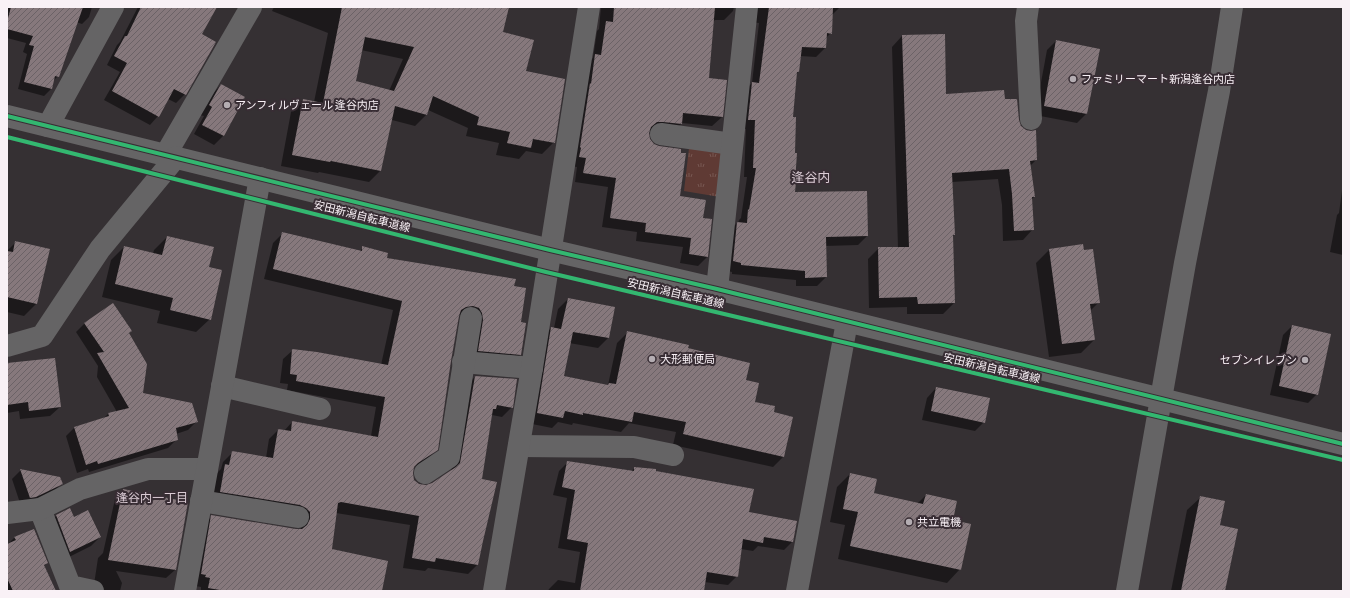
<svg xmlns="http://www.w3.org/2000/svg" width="1350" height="598" font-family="'Sofia Sans Condensed','Noto Sans JP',sans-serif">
<defs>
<pattern id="grass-tufts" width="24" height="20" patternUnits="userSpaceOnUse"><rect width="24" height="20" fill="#5f3a34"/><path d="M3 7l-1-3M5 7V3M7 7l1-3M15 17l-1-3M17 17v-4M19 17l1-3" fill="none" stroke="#775752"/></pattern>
<pattern id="building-hatch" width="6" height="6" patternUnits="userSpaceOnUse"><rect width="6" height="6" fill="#86787c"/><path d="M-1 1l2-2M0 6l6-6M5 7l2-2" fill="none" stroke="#6b6266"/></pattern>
</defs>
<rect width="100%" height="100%" fill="#353033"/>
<!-- grass -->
<path fill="url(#grass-tufts)" d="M690,140L732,145L726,198L684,191Z"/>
<!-- shadow -->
<g fill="#0007" fill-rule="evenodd">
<path d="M7,7H92L89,17L82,24L76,22L58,76L53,81L51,89L44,96L18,89L27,54L23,52L26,43L7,38Z"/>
<path d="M138,7H216L201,35L185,94L176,103L168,99L158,116L150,125L104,100L120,72L107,65L117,45L120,42Z"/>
<path d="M274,7H508L502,33L525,72L554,142L542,154L526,151L519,159L496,155L499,143L466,136L468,128L428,110L426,115L415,126L392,120L380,171L369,182L319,172L318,173L281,166L291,112L303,100L314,102L328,33L272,11ZM361,50L403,59L389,91L355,82Z"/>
<path d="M601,7H734L733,11L724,20H715L713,22L707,79L722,117L712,126L682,123L672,133L653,130L648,131L649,139L679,197L702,219L707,257L698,266L680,263L683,247L636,241L637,232L602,227L608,187L575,182L577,167L571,166L586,65L593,58L597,31L599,29Z"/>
<path d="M746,7H840L832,15L831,33L825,39V48L816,57L800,56L798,72L796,74L792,118L794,193L867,236L858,245L825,246L826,277L817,286H796V280L732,274V272L724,270L728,232L737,223H738L739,220L741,218L747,177H744L746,129H739L743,92L752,83L759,23L750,22Z"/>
<path d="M902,36L945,95L1004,100L1018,120L1036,160L1030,166L1034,197L1032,199L1033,229L1023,240L1003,241L1002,205L998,179L952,182L954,235L952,236L954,303L943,314H907V307L869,308L868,259L879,248H898L892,47Z"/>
<path d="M1056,41L1087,113L1077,123L1035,115L1047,50Z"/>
<path d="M221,85L244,97L223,136L214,145L194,134L204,116L200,115L212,94Z"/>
<path d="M1343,183V255L1330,252L1337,215L1339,213Z"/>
<path d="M283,233L359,252L363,248L386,259L513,287L520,323L521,354L511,364L469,360L463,315H458L437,449L427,459L413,468L412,473L414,480L419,485L426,486L451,472L465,386L475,377L512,407L502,417L492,415L481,480L477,565L468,574L428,568L425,571L403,568L410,525L336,513L330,549L381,591H201V587L196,586L202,526L212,516L301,530L300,522L211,501L216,474L221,469L223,462L233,452L266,458L269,439L278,430L284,431L292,422L371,436L376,407L287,390L288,384L280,383L283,359L293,350L381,365L393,310L264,279L273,243Z"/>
<path d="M167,237L208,268L210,319L196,332L157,323L160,311L102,297L111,260L124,247L153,254L154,250Z"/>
<path d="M16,242L48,250L36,304L24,316L7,312V251Z"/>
<path d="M1049,250L1099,302L1090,311L1094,340L1081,353L1049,357L1036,263Z"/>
<path d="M568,299L614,308L608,338L598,348L569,343L563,377L607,386L608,385L617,343L628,332L687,349L745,381L754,402L772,413L783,457L773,467L673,445L676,432L629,423L621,432L573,423L572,425L558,422L552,428L527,423L541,338L551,328H554L558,309Z"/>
<path d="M85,323L128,333L142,394L197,421L188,430L176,434L177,439L168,448L89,472L88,469L77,473L66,436L75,427L104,418L108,414L117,412L97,377L98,366L76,332Z"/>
<path d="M1292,326L1317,394L1308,403L1270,395L1283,335Z"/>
<path d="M7,371L60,407L50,416L20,419L19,411L7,413Z"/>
<path d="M936,388L984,422L975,431L922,420L927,398Z"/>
<path d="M568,462L630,472L635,468L655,472L748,513L792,542L784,550L758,546L753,551L741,549L737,576L728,585L704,582L702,591H548L549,589L558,580L575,583L580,552L558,548L567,498L553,495L559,471Z"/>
<path d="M21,470L61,484L52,493L21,506L12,479Z"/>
<path d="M850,474L872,494L917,504L926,495L951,521L960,569L947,583L838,559L845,525L830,522L837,487Z"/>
<path d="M123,491L175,570L166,578L116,571L122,583L120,591H93L98,558L103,553L115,499Z"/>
<path d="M1201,497L1219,526L1224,591H1171L1187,510Z"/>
<path d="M56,516L73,518L100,537L91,546L61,561L47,525Z"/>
<path d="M15,537L47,563L44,566L55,591H7V545Z"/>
</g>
<!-- building -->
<g fill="url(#building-hatch)" fill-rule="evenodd">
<path d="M11,7H83L59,77L55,76L52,89L24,82L34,46L29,45L33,36L7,29V22Z"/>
<path d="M141,7H217L202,34L216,42L186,95L174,89L159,117L112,91L127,63L114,56L125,36H127Z"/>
<path d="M342,7H509L503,32L534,40L526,71L565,79L555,143L533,139L531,148L507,143L510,132L477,125L479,117L433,96L427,115L395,106L381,171L331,161L330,162L292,155L303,99L323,103ZM365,37L414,47L394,91L356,81Z"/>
<path d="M614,7H715L709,78L727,80L723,117L683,113L682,124L663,122H657L651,127L649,133L650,139L654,144L659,146L681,149V153H686L680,196L706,200L703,218L712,219L708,257L689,254L691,238L645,232L646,223L610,218L616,178L583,173L586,158L579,157L581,148L580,147L590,83L591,84L595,54L601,55L606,21L613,22Z"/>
<path d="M769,7H833L832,34L827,33L826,48L802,47L799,72H797L793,117H796L795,153H797L795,182H796L795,192L867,191L868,236L826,237L827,277L805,278V271L741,265V263L733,261L737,222L747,223L748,209L749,210L756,168H753L755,120H748L752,82L759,83Z"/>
<path d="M945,34L946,94L1004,90L1005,99H1017L1019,120L1021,126L1026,130L1031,131L1036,130L1037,160L1030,161L1035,197H1032L1034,230L1014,231L1012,194L1009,169L952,173L955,235H953L955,303L918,304L917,297L879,298L878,247H909L902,35Z"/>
<path d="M1056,40L1100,49L1087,114L1044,106Z"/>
<path d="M221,84L245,97L224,136L202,125L212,107L209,105Z"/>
<path d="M282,232L362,251V246L388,253L387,258L516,279L514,286L526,288L521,322L526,323L521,355L478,351L483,320L482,313L479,308L473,306L466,307L461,310L459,316L451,361L438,450L418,463L414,467L413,473L414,480L419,484L426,485L432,483L456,467L460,463L475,376L517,379L513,408L497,405L496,409H493L482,479L497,482L483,541L478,565L436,558L435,562L412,558L419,516L341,502L338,503L332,549L388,561L382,591H226L208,588L210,578L205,577L206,575L201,574L211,515L296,529H302L307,525L310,519V512L306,508L300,505L220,492L225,464L229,465L232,451L273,458L278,429L291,431L292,421L378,437L385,397L296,381L297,375L290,374L292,349L317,352L388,365L402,301L273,269Z"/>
<path d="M167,236L214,247L209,267L222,270L211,320L170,310L173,298L115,284L124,246L162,255Z"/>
<path d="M15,241L50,249L37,304L7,297V251L13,252Z"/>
<path d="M1083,244L1084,250L1093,249L1100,303L1090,304L1095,340L1062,344L1049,249Z"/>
<path d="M568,298L615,307L609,338L573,332L564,376L608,385L609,383L616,384L627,331L689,345L688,348L750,363L746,380L759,383L755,402L775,406L774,412L793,417L784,457L683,434L686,422L634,412L632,422L583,413V415L565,411L563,418L537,413L551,327L561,329Z"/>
<path d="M113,303L132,331L129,333L147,364L143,393L192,403L198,422L176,428L178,440L98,464L97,461L86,465L74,427L109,416L108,413L129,408L97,353L104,352L84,323Z"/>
<path d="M1292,325L1331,334L1318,395L1279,386Z"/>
<path d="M55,358L61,407L29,411L28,402L7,405V363Z"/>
<path d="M936,387L990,398L985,423L931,411Z"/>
<path d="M567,461L634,471V467L656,469V471L754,489L749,512L797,521L793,542L764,537L763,543L743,539L738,577L707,572L704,591H580L588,543L567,539L575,490L562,487Z"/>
<path d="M20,469L60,477L63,484L36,497L30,498Z"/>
<path d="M850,473L877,479L874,493L923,504L926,494L957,501L953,520L971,524L961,570L850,546L858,512L843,509Z"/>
<path d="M123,489L188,502L176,570L108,560Z"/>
<path d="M1200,496L1225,501L1220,525L1238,529L1225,591H1181Z"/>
<path d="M70,508L74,517L88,510L101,537L70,552L56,515Z"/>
<path d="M34,529L48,563L44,565L56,591H13L7,578V544L16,540L14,537Z"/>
</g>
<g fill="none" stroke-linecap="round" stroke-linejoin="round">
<!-- minor -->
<g stroke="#656465" stroke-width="22">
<path d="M1028,7L1026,21L1031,119"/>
<path d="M7,116L550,250L717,289L1343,444"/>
<path d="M48,126L113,7"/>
<path d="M661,134L732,144"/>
<path d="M166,154L251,7"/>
<path d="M717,289L747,7"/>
<path d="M7,346L42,336L100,249L176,157"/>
<path d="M463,362L532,368"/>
<path d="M222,386L320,409"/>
<path d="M519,446L634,447L673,455"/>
<path d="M425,473L449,457L471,318"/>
<path d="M201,501L298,517"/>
<path d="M40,509L70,586L93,591"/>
<path d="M7,513L40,509L80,489L148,469H207"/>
<path d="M185,591L260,178"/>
<path d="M494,591L532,368L589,7"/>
<path d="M797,591L847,322"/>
<path d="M1127,591L1185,263L1219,91L1232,7"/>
</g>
<defs>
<g id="cycleway">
<path d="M7,116L550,250L717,289L1343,444"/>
<path d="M7,137L546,272L1343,460"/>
</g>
</defs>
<!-- cycleway casing -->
<use href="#cycleway" stroke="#382d34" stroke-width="6"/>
<!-- cycleway -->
<use href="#cycleway" stroke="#33b770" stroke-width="4"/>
</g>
<!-- markers -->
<g fill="#b4adb2" stroke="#382d34" stroke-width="1.5">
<circle cx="1073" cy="79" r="4"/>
<circle cx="227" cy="105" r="4"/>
<circle cx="652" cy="359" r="4"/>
<circle cx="1305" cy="360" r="4"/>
<circle cx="909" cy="522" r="4"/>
</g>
<g text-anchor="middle" stroke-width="4" stroke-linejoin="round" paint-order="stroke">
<!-- poi labels -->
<g font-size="11" fill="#f9f1f6" stroke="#382d34" text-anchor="start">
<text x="1081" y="83">ファミリーマート新潟逢谷内店</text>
<text x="235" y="109">アンフィルヴェール 逢谷内店</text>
<text x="660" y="363">大形郵便局</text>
<text x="1297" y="364" text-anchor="end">セブンイレブン</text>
<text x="917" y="526">共立電機</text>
</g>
<!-- street labels -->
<g font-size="11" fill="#f9f1f6" stroke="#382d34">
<text transform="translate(362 216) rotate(14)" y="4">安田新潟自転車道線</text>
<text transform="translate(676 293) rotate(13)" y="4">安田新潟自転車道線</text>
<text transform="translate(992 368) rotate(13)" y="4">安田新潟自転車道線</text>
</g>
<!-- neighbourhood labels -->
<g font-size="12" fill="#dacbd4" stroke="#382d34">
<text x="152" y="502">逢谷内一丁目</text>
</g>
<!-- quarter labels -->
<g font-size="13" fill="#dacbd4" stroke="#382d34">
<text x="811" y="182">逢谷内</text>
</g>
</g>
<!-- border -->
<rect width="1350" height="598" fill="none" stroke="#f9f1f6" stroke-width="16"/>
</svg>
